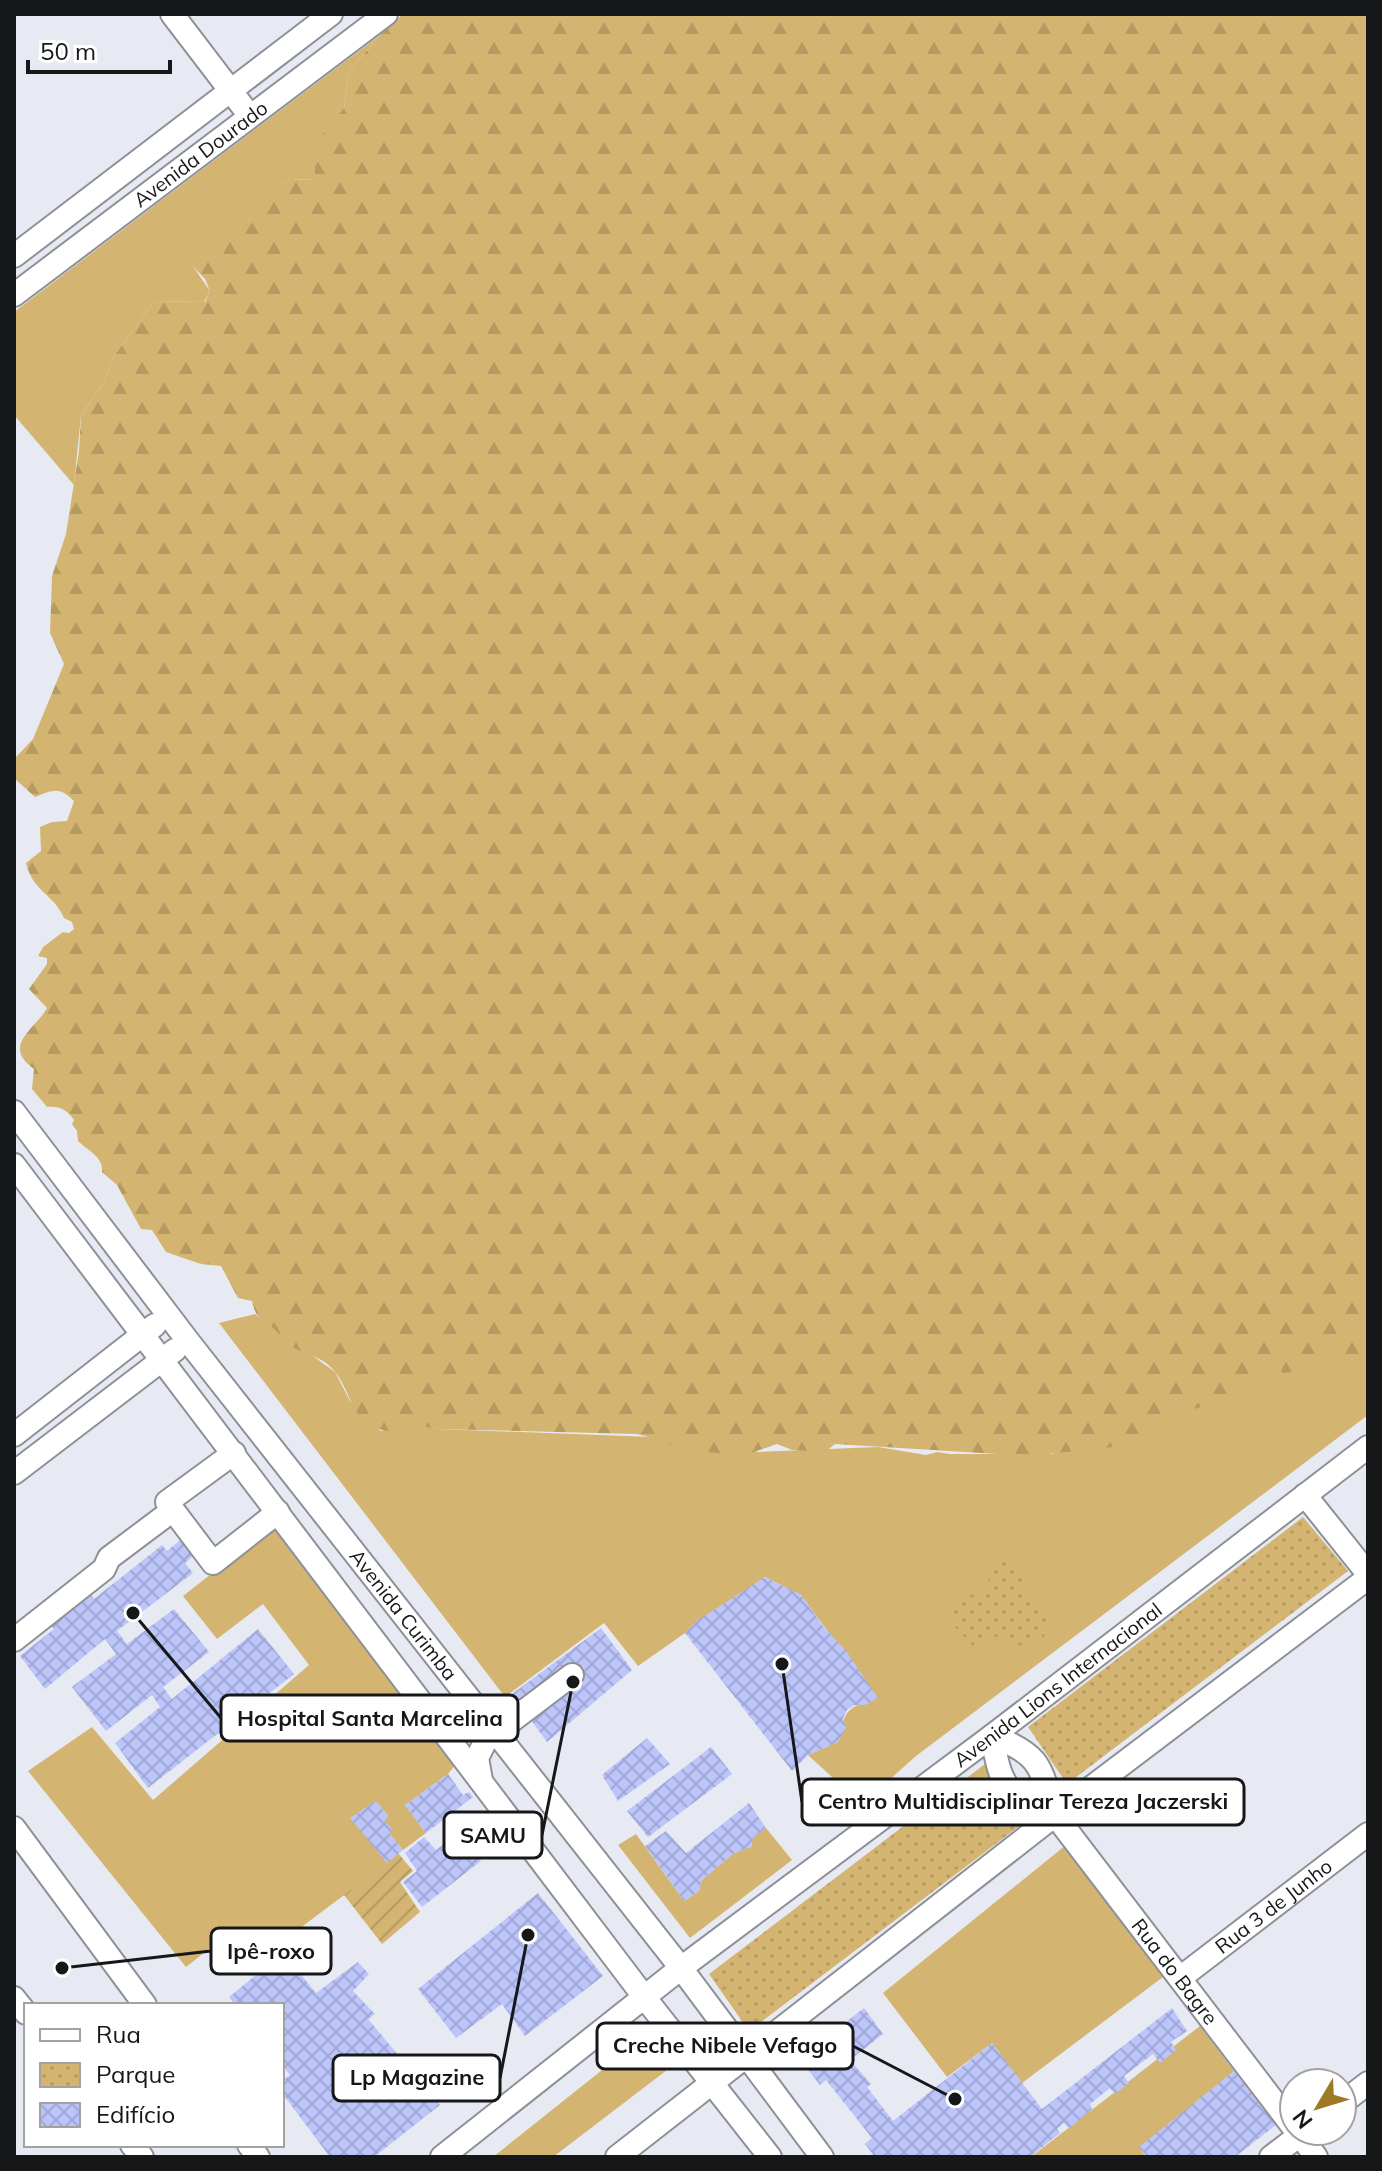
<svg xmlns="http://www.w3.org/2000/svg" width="1382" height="2171" font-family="Mulish,sans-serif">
<defs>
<pattern id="forest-firs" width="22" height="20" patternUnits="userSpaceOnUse" patternTransform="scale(2)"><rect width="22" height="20" fill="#d4b471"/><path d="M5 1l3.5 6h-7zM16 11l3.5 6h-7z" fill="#b59a61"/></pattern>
<pattern id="park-dots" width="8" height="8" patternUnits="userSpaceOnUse" patternTransform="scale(2)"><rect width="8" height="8" fill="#d4b471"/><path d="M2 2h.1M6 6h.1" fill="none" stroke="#b59a61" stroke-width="1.8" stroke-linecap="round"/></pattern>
<pattern id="garden-furrows" width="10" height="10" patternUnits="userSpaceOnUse" patternTransform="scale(2)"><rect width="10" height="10" fill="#d4b471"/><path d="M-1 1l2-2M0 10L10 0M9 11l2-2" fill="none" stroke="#b59a61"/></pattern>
<pattern id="building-cross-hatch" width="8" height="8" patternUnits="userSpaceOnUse" patternTransform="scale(2)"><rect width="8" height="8" fill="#bcc5fa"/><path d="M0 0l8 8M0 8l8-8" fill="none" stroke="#a1a8d6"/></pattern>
</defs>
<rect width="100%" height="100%" fill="#e8eaf3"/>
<!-- grass -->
<g fill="#d4b471">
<path d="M380,35L349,71L344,108L315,149V179L290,180L271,189L248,221L188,259L210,291L204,302L154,301L114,356L103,384L81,415L74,485L14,415V312Z"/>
<path d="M255,1314L335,1372L350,1401L381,1431L405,1423L439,1429L679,1438L759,1452L878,1447L926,1455L937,1452L950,1454H1053L1271,1356L1368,1347V1415L916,1756L850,1815L832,1777L808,1755L838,1742C846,1707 846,1709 877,1698L801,1595L765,1577L638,1666L604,1623L505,1697L219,1323Z"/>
<path d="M275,1524L455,1765L448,1774L405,1805L426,1833L403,1850L389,1833L392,1830L384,1820L388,1816L376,1801L351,1818L387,1863L379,1869L252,1964L228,1934L186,1967L28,1771L92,1727L153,1800L309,1665L263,1604L217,1639L183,1596Z"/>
<path d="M766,1828L792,1860L690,1938L618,1845L636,1834L684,1901L699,1891L702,1880L734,1853L751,1847L753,1838Z"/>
<path d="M1066,1845L1163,1977L1022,2083L992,2043L947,2077L883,1993Z"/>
<path d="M1200,2026L1234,2071L1141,2150L1146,2157H1031Z"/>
<path d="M651,2031L671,2067L553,2157H493Z"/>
</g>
<!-- forest -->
<path fill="url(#forest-firs)" d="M403,14H1368V1353L1349,1361L1336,1360L1315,1369L1283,1373L1271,1357L1217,1402L1181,1413L1131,1445L1030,1456L835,1444L825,1452L792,1450L777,1444L742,1456L708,1452L679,1438L663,1448L653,1438L637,1434L439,1429C424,1428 402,1419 393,1431C346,1430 355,1385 326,1363C316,1356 303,1353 292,1347C284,1342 281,1335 274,1329C261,1317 256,1320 252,1301L238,1298L221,1266L201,1264L166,1252L152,1230L141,1229L117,1185L102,1172C104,1157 87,1150 78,1141L77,1131L72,1124L74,1120C67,1110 60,1106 47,1107L32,1089L34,1069C0,1045 37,1028 47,1008L29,989L47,964V958L38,956L43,947L63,932L69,933L74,929L72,922L64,918C54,894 33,892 26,863L41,851L40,827L52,822L67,821L74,801C59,786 53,790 35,797L14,778L16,757L33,739L64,664L50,633L52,576L66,534L79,451L81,415L103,384L114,356L154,301L205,302L210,291L205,279L187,260L205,246L248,221L270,189L290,180L315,179V143L344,108L349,71L380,35Z"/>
<!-- park -->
<g fill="url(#park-dots)">
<path d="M1303,1517L1348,1571L1067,1784L1028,1727Z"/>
<path d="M1005,1561C1030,1574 1019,1596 1048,1610L1052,1624L1043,1638L1015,1647L995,1636L985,1643L973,1646L955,1627L950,1612C957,1599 969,1595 982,1592L998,1563Z"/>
<path d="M985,1764L1030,1818L749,2031L709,1974Z"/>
</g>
<!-- garden -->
<path fill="url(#garden-furrows)" d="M398,1853L413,1871L400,1882L420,1912L382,1944L344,1895Z"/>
<!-- building -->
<g fill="url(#building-cross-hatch)">
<path d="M184,1537L196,1553L185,1563L193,1573L117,1631L127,1644L174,1609L209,1652L163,1687L172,1699L258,1629L294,1674L148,1788L115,1743L160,1707L152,1695L106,1731L72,1687L116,1654L105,1639L45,1689L20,1656L54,1629L45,1618L78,1578L94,1599L162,1545L167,1551Z"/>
<path d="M765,1577L801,1595L823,1626L846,1651L878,1698L865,1705H854L847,1710L843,1718L846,1728L838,1742L808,1755L792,1771L685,1633L695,1622Z"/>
<path d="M601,1628L632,1670L547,1742L512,1694Z"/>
<path d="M647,1738L670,1764L618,1801L602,1775Z"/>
<path d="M711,1747L732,1774L648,1837L627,1811Z"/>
<path d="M448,1774L463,1795L469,1792L473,1797L426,1833L405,1805Z"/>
<path d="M376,1801L388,1816L384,1820L393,1830L389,1833L403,1850L387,1863L350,1818Z"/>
<path d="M749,1803L766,1828L753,1838L751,1847L734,1853L702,1880L699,1891L684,1901L645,1846L666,1831L686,1853Z"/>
<path d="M458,1833L481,1861L422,1907L403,1882L417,1871L405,1853L424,1837L436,1850Z"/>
<path d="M538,1893L603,1976L525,2036L502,2004L456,2038L418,1989Z"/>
<path d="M283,1953L316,1993L358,1962L369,1974L353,1991L375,2014L368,2019L440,2105L374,2157H330L282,2093V2081L290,2075L282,2065V2005H235L229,1997Z"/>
<path d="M864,2008L883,2034L850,2060L871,2084L867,2087L893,2121L992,2043L1042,2109L1172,2008L1187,2031L1171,2042L1176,2050L1160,2063L1153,2054L1124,2076L1129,2083L1115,2094L1110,2088L1090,2104L1092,2109L1069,2129L1064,2123L1057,2129L1060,2133L1030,2157H875L865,2144L872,2138L826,2080L820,2085L799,2058Z"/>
<path d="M1234,2071L1276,2125L1235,2157H1147L1139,2147Z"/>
</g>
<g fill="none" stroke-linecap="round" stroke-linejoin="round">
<defs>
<g id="minor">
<path d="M172,14L250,116"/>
<path d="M14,256L331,14"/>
<path id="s1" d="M14,295L386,14"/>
<path id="s2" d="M14,1112L188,1341L681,1968L822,2157"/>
<path d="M14,1165L645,1998L770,2157"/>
<path d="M14,1435L155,1325"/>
<path d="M234,1453L167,1502L173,1510L213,1563L278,1512"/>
<path d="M14,1473L175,1350"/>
<path d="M1305,1495L1368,1574"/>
<path d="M14,1640L104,1569L109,1558L173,1510"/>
<path d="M481,1780L477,1758L486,1740L572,1675"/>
<path id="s3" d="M1055,1815C1006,1795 1001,1788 992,1736C1043,1755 1040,1768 1055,1815L1294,2128"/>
<path d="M14,1828L145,2005"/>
<path id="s4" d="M1180,1978L1368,1834"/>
<path d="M14,1998L26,2013"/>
<path d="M1342,2103L1368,2083"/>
<path d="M1297,2131L1316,2157"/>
<path d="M132,2145L142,2157"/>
<path d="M249,2145L258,2157"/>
<path id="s5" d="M442,2157L681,1968L992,1736L1368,1447"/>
<path d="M617,2157L1055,1815L1368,1578"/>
<path d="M1271,2157L1305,2131"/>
</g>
</defs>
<!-- minor casing -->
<use href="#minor" stroke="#8e9098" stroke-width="26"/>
<!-- minor -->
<use href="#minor" stroke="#fff" stroke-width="22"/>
</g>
<g text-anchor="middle" stroke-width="8" stroke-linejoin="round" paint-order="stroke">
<!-- street labels -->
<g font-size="20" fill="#161719" stroke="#fff">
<text dy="7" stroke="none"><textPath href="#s1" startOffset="234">Avenida Dourado</textPath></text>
<text dy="7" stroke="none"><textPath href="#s2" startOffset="636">Avenida Curimba</textPath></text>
<text dy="7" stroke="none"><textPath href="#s5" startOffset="776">Avenida Lions Internacional</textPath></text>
<text dy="7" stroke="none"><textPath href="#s4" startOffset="118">Rua 3 de Junho</textPath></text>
<text dy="7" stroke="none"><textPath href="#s3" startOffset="414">Rua do Bagre</textPath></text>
</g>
</g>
<!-- callouts -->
<path fill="none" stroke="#161719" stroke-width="3" d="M133 1613L221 1718M782 1664L802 1802M573 1682L542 1835M62 1968L211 1951M955 2099L853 2046M528 1935L500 2078"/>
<g fill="#161719" stroke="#fff" stroke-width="3">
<circle cx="133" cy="1613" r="8"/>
<circle cx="782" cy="1664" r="8"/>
<circle cx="573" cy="1682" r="8"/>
<circle cx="62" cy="1968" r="8"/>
<circle cx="955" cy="2099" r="8"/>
<circle cx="528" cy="1935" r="8"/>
</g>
<g fill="#fff" stroke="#161719" stroke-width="3">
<rect x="221" y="1695" width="297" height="46" rx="8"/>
<rect x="802" y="1779" width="442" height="46" rx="8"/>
<rect x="444" y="1812" width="98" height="46" rx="8"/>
<rect x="211" y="1928" width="120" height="46" rx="8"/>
<rect x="597" y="2023" width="256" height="46" rx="8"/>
<rect x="333" y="2055" width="167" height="46" rx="8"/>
</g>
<g font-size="22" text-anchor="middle" font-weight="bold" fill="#161719">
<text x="370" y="1726">Hospital Santa Marcelina</text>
<text x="1023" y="1809">Centro Multidisciplinar Tereza Jaczerski</text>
<text x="493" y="1843">SAMU</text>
<text x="271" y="1959">Ipê-roxo</text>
<text x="725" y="2053">Creche Nibele Vefago</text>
<text x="417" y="2085">Lp Magazine</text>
</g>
<!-- border -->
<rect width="1382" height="2171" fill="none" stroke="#161719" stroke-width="32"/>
<!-- legend -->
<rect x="24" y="2003" width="260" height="144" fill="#ffffff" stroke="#a2a2a3" stroke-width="2"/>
<rect x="40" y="2029" width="40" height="12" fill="#ffffff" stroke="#a2a2a3" stroke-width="2"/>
<text x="96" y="2043" font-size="24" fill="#161719">Rua</text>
<rect x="40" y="2063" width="40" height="24" fill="url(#park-dots)" stroke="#a2a2a3" stroke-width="2"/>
<text x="96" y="2083" font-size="24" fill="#161719">Parque</text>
<rect x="40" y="2103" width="40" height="24" fill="url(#building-cross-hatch)" stroke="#a2a2a3" stroke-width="2"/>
<text x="96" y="2123" font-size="24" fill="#161719">Edifício</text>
<!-- north arrow -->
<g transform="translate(1318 2107) rotate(232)"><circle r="38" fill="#ffffff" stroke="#a2a2a3" stroke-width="2"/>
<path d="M0-6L14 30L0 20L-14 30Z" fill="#9e7a26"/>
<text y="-12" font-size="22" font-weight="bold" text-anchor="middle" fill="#161719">N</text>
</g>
<!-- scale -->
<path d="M28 60v12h142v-12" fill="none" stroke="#161719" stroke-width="4"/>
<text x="40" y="60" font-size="24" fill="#161719" stroke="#ffffff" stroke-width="6" paint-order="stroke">50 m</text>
</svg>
